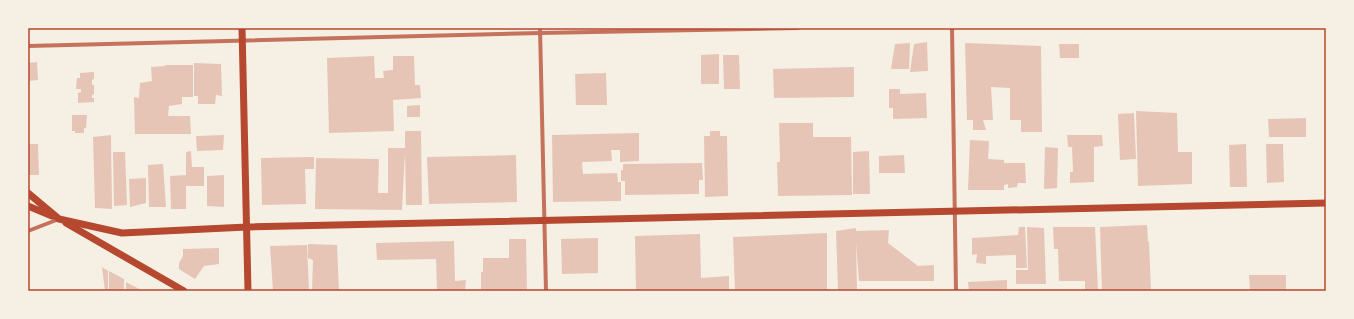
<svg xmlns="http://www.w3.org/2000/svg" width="1354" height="319" font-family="Cabin,sans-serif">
<rect width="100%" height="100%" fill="#f6efe4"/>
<!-- building -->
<g fill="#e6c5b7">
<path d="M927,42L928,71L910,72L914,44Z"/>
<path d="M910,43L909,69H891L895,44Z"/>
<path d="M965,43L1041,46L1042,132H1021V120H1010V88L991,87L993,120H983L986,130H973V120H967Z"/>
<path d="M1059,44H1079V58H1060Z"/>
<path d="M719,54V84H701V55Z"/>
<path d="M723,55H739L740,89H724Z"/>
<path d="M374,56L375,78H384L383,71L393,70V56H414L415,85H420L421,98L393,100L394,131L329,133L327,58Z"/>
<path d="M37,62L38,80L28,81V63Z"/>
<path d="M194,63L221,64L222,96L216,95L215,104H198V96H194Z"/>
<path d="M165,65H193V97H182V104L169,106L168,116H190L191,134H135L134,97L139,98L140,83L152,81L151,67L165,66Z"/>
<path d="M854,67V97L774,98L773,69Z"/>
<path d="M94,72V79L92,80V85H94V94L92,95V98H94V102L78,103V93L81,92V89H76L77,78H80V73Z"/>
<path d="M606,73L607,105H576L575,74Z"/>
<path d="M889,89H900V94L926,93L927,118L893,119V108H889Z"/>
<path d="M420,105V117H407V106Z"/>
<path d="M1136,111L1177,113L1178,152H1192V184L1138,186Z"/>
<path d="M1134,113L1136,159L1120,160L1118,114Z"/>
<path d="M72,115H87L86,128H84V133H75V131H72Z"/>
<path d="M1306,118V137H1269L1268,119Z"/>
<path d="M779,123H813V137H851L852,195L778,196L777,162H780Z"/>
<path d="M405,131H421L422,205H406L405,152L402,210L315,209L316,158L379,159L378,193H388V148H405Z"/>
<path d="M710,131H720V136H727L728,196L705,197L704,136H710Z"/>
<path d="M639,133V161L620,162V150H611L612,161L582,162L583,174L617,173L618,182H621V201L553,202L552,135Z"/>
<path d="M111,135L112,209L95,208L93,137Z"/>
<path d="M224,135L223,150L197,151L196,136Z"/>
<path d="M1067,135H1102L1103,146L1094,147V182L1070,183V172H1073L1072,147H1068Z"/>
<path d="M970,140L989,141L988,159L1004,160V163H1025L1026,183H1018L1017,187L1008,188V184L1004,185V190H968Z"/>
<path d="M28,144H38L39,175H28Z"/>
<path d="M1246,144L1247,187H1230L1229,145Z"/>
<path d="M1266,144H1283L1284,182L1267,183Z"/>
<path d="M1045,147L1058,148L1057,188L1044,189Z"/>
<path d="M191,151L192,167H204V186H186V209H171L170,176L186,175V152Z"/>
<path d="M869,151L870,194H853V152Z"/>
<path d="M113,152H125L127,205L114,206Z"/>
<path d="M516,155L517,202L429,204L427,157Z"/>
<path d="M904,155L905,173H879V156Z"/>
<path d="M314,157V169H305L306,204L262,205L261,158Z"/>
<path d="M702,163L703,180H699V194L625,195V181H621V170H623V164Z"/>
<path d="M163,164L166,207H149L148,165Z"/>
<path d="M224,175V207L207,206V176Z"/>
<path d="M146,178V203L130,207L129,179Z"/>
<path d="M1147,225L1148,242H1149L1151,291H1102L1100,227Z"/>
<path d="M1019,227H1025L1027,268H1016V255L986,256V264L976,263L977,254L972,255V238L1018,235Z"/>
<path d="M1027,227L1044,228L1046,284H1016V270H1028Z"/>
<path d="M1053,227H1095L1098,291H1085V281H1059L1058,249H1054Z"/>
<path d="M856,228V231L889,230L888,243L918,266L934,265V281H859L856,242L857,291H838L836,231Z"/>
<path d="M827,233V291H735L733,237Z"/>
<path d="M700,234L701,278L729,276V291H636L635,236Z"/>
<path d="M598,238V273L562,274L561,239Z"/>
<path d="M509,239H526L527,291H481V272H483V258H509Z"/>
<path d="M454,241L455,281L466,280L465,291H437L436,259L377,260L376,243Z"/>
<path d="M308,244L337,245L339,291H312L313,260L308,258Z"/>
<path d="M307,245L309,291H273L270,246Z"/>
<path d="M219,248V264L204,266L195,279L179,269V263L183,256V249Z"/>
<path d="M102,267L108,271V291H105Z"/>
<path d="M109,271L124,279V291H109Z"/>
<path d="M1249,275H1286V291H1250Z"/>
<path d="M1007,280V291H969L968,282Z"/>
<path d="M126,282L143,291H126Z"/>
</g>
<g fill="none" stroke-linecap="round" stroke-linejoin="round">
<!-- minor -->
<g stroke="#c5725c" stroke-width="4">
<path d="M540,28L546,291"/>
<path d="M952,28L956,291"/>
<path d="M28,46L540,33L798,28"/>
<path d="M28,231L59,219"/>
</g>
<!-- secondary -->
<g stroke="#b5482f" stroke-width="7">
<path d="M242,28L248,291"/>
<path d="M28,193L59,219L122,233L247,227L1326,203"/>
<path d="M28,206L52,216"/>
<path d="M66,223L184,291"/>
</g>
</g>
<!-- border -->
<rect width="1354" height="319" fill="none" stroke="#f6efe4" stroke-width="58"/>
<rect x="29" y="29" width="1296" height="261" fill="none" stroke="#b5482f" stroke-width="1.5"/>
</svg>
